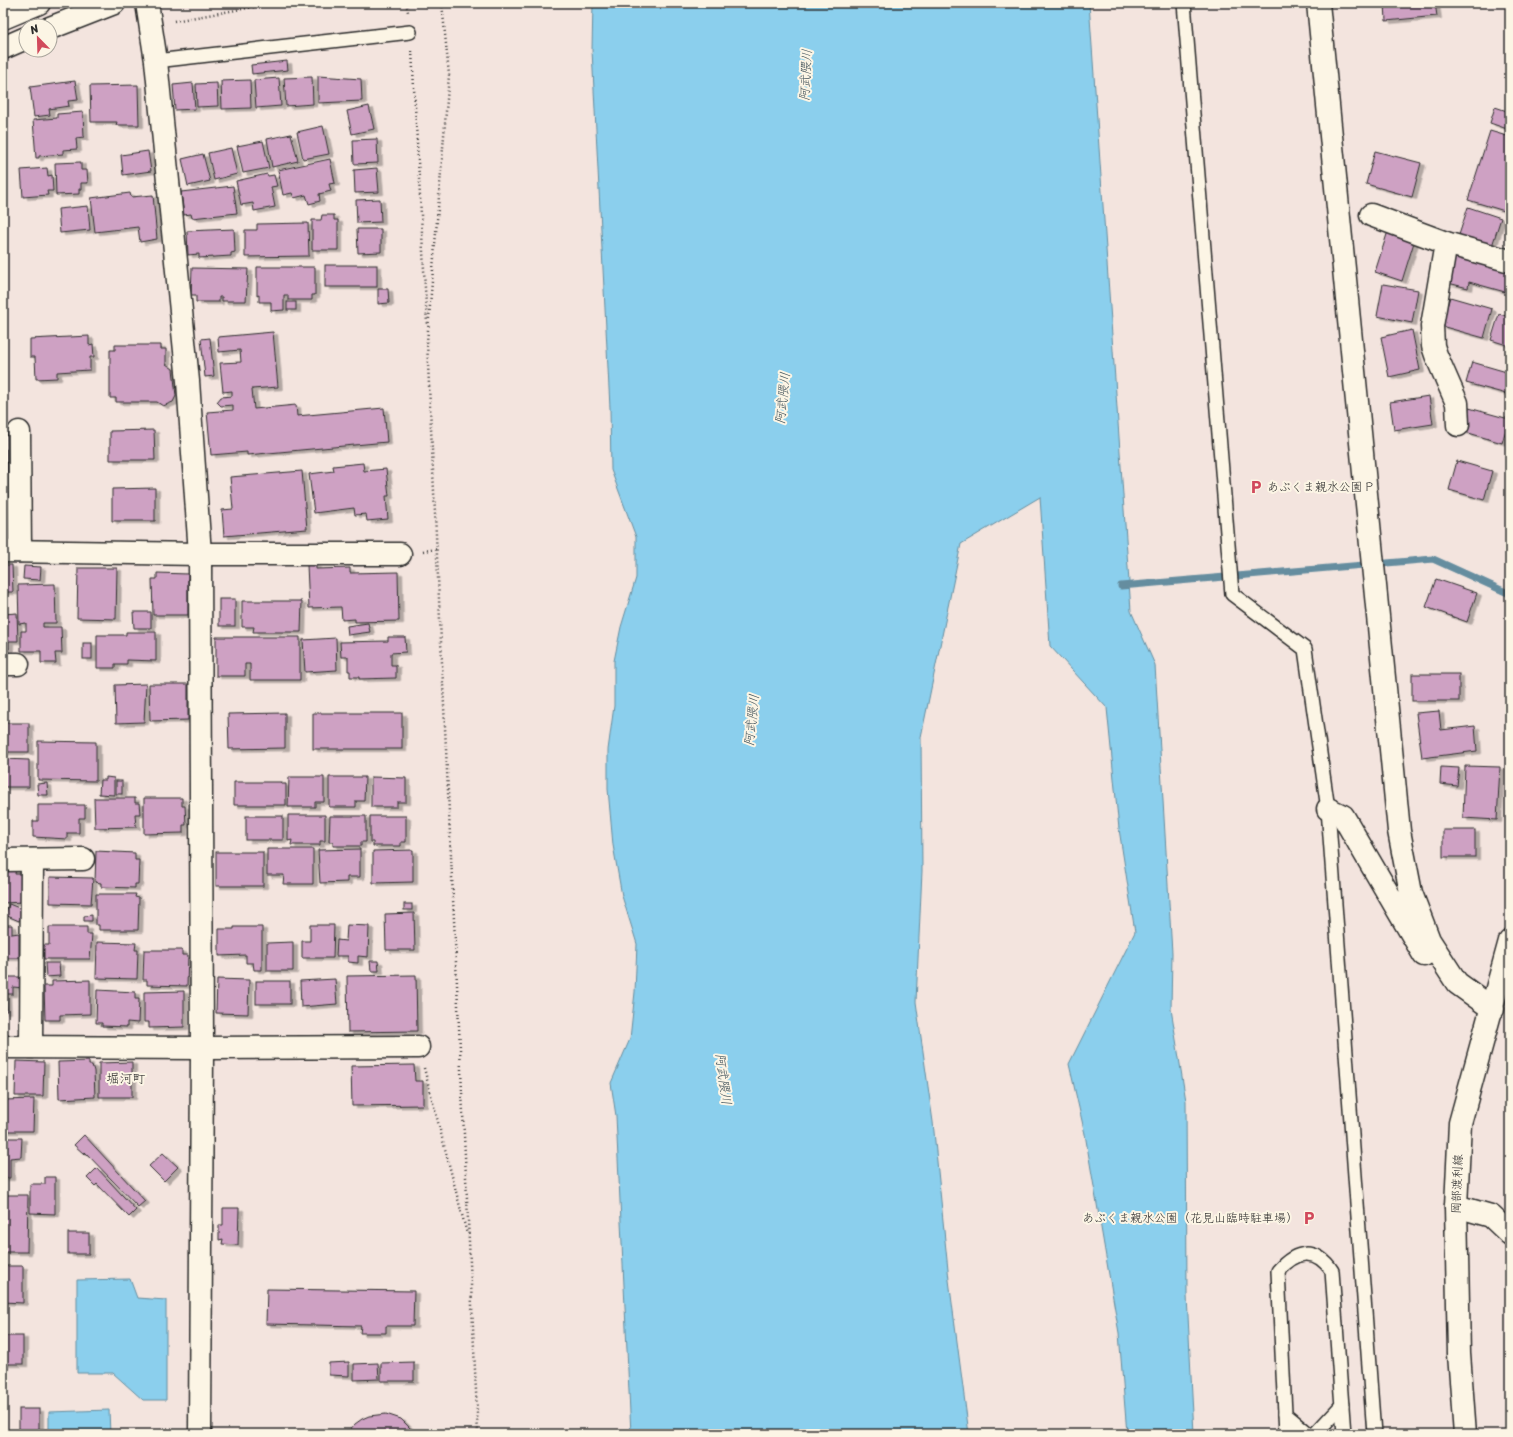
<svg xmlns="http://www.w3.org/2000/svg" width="1513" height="1437" font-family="Sriracha,'Klee One',sans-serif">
<defs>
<filter id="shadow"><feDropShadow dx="4.5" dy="2.5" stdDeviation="0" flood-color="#0004"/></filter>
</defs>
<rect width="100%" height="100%" fill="#f3e4de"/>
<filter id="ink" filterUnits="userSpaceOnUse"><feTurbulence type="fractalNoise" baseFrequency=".025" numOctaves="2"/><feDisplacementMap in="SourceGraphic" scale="8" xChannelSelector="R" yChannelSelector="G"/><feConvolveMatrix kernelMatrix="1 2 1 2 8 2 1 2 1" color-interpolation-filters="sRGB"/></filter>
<g filter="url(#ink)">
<!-- water -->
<g fill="#8bcfed" stroke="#658d9f">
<path d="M593,3H1089L1131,611L1155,665L1172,953L1171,1009L1186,1101L1187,1296L1194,1434H1127L1119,1333L1085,1134L1069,1064L1135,932L1119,829L1107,708L1050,646L1040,497L961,544L921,737L922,871L916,1002L933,1122L949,1280L969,1434H631L616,1116L611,1083L630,1039L635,992L637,944L622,896L613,845L608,789V750L614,706V661L621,627L636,578V537L611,470L610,408L592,50Z"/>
<path d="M130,1279L137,1298L166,1300V1400H143L113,1373H77V1280Z"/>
<path d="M109,1410L110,1434H49V1412Z"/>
</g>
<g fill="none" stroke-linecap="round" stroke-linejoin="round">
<!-- stream -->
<path stroke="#658d9f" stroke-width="7" d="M1121,586L1433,559L1510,594"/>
</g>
<!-- building -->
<g fill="#cea1c3" stroke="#2b2b2b" filter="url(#shadow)">
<path d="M1385,3H1435L1437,16L1386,21Z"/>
<path d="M287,61L288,70L252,74L251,65Z"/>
<path d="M318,76L361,79L362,101L318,103Z"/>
<path d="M312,77L313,104L286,106L284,78Z"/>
<path d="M279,78L281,106L256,108L254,80Z"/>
<path d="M250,80L251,108L222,109L221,81Z"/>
<path d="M75,81L78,100L68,101L69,106L49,109L50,115L34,117L30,87Z"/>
<path d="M193,83L195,109L175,110L173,85Z"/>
<path d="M217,83L218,106L197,107L196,84Z"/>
<path d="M138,85L139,125H116L117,122H91L90,86Z"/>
<path d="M369,106L374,129L352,134L347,111Z"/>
<path d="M1495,107L1510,112V130L1490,123Z"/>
<path d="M83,112L84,137L76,138L77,149L63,150V154L39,156V158H36L33,120L57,118V114Z"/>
<path d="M323,126L329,154L303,159L297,132Z"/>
<path d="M1490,131L1510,137V207L1508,212L1468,200Z"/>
<path d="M291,134L298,161L272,167L267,139Z"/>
<path d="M377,139L378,163L354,164L353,140Z"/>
<path d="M263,141L269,168L243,173L237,146Z"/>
<path d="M231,148L237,174L214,180L208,153Z"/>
<path d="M148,151L151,171L123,175L121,155Z"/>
<path d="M1375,151L1421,163L1412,197L1366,184Z"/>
<path d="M203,154L210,181L188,186L182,159Z"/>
<path d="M330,159L335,183L329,184L331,191L319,194L320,201L309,204L306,195L294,198L292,193L283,195L278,170Z"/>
<path d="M81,162V170H87L88,183H81V189H79V194L56,195L55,163Z"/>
<path d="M47,168L48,176L52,175L53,191H47L48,195L23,197L21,170Z"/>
<path d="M377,168L379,192L355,193L354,170Z"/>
<path d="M267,174L268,176L274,175L277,186L271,187L275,207L254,211L253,203L241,205L236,181Z"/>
<path d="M233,186L237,213L192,218L191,214L184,215L181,192Z"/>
<path d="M130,193L131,197L153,195L157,239L140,242L138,227L95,232L91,198Z"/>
<path d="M380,199L381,222L357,223L356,200Z"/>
<path d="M88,206L90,230L60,233L58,209Z"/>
<path d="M1468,207L1501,218L1492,246L1459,235Z"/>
<path d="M322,215H334V220H338V250H312V220H321Z"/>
<path d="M308,223L309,256L245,257V230H257V224Z"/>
<path d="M234,229L235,252L231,253V256L199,258V254L188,255L187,231Z"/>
<path d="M357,229H381V252L358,253Z"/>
<path d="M1388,231L1415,239L1402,281L1375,272Z"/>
<path d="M1457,252L1510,267V274L1505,292L1469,282L1468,288L1448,283Z"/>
<rect x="325" y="265" width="52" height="22"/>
<path d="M257,267H315V295H312V300H288V295H284V310L271,311V302H259V295L257,296Z"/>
<path d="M192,268L248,269L246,301H222V297H219V302H196V295H191Z"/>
<path d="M1383,284L1418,290L1412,323L1377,316Z"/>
<path d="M378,289H388L389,303L378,304Z"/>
<path d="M1450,297L1492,309L1484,338L1441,326Z"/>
<rect x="287" y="302" width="9" height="8"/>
<path d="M1499,314L1510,317V346L1491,340Z"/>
<path d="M1412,330L1420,370L1389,377L1381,337Z"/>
<path d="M273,332L278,387L252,389L254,409L296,405L297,416L384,408L387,442L247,455V452L211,455L207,412L233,410V405L221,406L217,402L221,397L232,396V391L223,392L220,363L241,362L240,350L219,352L218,337Z"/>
<path d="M89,336V345L93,344L94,357H90V370L57,372V378L36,379L35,357H30V339Z"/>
<path d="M210,338L214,376L205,377L201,339Z"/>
<path d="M115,345H161V349H166V364L173,369L176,396L173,402L163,406L157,402H116V398H110V350H115Z"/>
<path d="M1472,362L1510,373V395L1466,383Z"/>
<path d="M1429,396L1433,424L1394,430L1390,402Z"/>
<path d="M1469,408L1509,419L1502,443L1462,431Z"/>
<path d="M154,430L155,460H110V431Z"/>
<path d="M3,449H6V463H13V481H3Z"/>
<path d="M1457,461L1492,471L1484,500L1449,490Z"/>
<path d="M363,463L364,471L386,469L389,496H386L388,519L367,521L366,514L355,515L354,508L314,513L309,474L334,471L333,466Z"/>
<path d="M302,471L307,529L224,536L222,510L233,509L230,477Z"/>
<rect x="3" y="487" width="9" height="8"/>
<path d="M155,488V521H112V489Z"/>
<path d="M3,565H12L13,592H3Z"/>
<path d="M307,565H316V569L350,568V573L398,572L399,621L355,622V619L342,620L341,607L309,608Z"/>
<path d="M24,566L41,567L40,580L23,579Z"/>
<path d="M78,568H117L116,619L77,618Z"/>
<path d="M157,573L188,574V615H153L152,579H157Z"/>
<path d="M1436,579L1477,593L1467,622L1426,607Z"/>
<path d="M55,584L56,623H43V627H61L62,653H55L56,663H41V651H21V631H26V623L19,624L18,585Z"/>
<rect x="219" y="599" width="16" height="27"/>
<path d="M242,601H302L301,632H253L254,627H242Z"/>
<path d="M133,612H151V628H134Z"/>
<path d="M17,613L18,641H9V649H3V614Z"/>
<path d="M368,623L370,632L348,635L347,626Z"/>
<path d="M126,632H156V661L127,660V664H115V668H97V635H126Z"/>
<path d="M216,637H300V680H250V664H245V676H216Z"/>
<path d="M388,637H405L406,652L391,653V665H396V678L359,679V677H350V671H348V657H341L340,642L388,641Z"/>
<path d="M336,638L337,670L305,672L303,640Z"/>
<rect x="83" y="643" width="9" height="16"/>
<rect x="1412" y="674" width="47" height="27"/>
<path d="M146,684L144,722L116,723L115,685Z"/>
<path d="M149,684H188V720L150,721Z"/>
<path d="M1439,711L1441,730L1475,726L1477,751L1422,758L1416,713Z"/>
<path d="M285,713V748L229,749L228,714Z"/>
<rect x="313" y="713" width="89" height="36"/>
<rect x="3" y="723" width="26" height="29"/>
<path d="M38,741L96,742V781L38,780Z"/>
<path d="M3,759L29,760V787H3Z"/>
<path d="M1465,766L1500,767L1497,820L1463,818Z"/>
<path d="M1441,767L1459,768L1457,786L1440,784Z"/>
<path d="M106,777L114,778V795L99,794L100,780H106Z"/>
<path d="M289,777H324V802H315V807H288Z"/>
<path d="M329,777H365L364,801H356V807H329Z"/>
<path d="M371,777L406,778V802H397V807H371Z"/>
<rect x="116" y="781" width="6" height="13"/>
<path d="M234,782H282L281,784H286V805H234Z"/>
<path d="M47,783L48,795H38L37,784Z"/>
<path d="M94,798H135V803H139L140,814H135L136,827L95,828Z"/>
<path d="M144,798H182V806H185L186,825H183V833L144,834Z"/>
<path d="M38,805H85V818H79V833H67V839L33,837V821H38Z"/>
<path d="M288,815H325V841H320V845H291L292,840L288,841Z"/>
<rect x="246" y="816" width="37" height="24"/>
<path d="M330,816H366V842H361V846H333V842H329Z"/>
<path d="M370,816H406V842H401V846H373V842H370Z"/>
<rect x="1443" y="830" width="32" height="27"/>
<path d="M267,849H313V884H283L284,875H267Z"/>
<path d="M360,849V877H347V882L320,883L318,850Z"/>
<path d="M413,850V882L373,883V851Z"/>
<path d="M96,851L135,853V860H139L138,884H135V888L101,887V883L95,882Z"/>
<rect x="216" y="852" width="47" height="34"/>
<path d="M16,867L15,874H22L23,902L3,903V868Z"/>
<path d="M50,877L93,878L91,904L50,903Z"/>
<path d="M96,894H136L135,897L139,898L138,930H99V925H96Z"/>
<path d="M9,904L24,910L19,921L5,915Z"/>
<rect x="404" y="904" width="8" height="6"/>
<path d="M414,913L415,950H386L385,914Z"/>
<path d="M92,915V921H84V916Z"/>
<path d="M3,925H12V934L19,933V958H3Z"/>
<path d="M310,925H334L333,958H302V941H310Z"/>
<path d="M347,925L369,926L368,957L358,956V963L348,962V956H336L337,940L346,941Z"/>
<path d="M49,927H87V934H92L90,959H44V945H49Z"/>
<path d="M234,927H262V970H254L253,963H246V955L219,956V929H234Z"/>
<path d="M97,942L136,943L135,950H138L137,979L96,978Z"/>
<path d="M293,942V971H267V943Z"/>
<path d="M144,950H182V955H188L187,986L147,985V980H143Z"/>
<path d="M370,961H378L379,971H371Z"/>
<path d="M45,963H59L60,976L46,977Z"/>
<path d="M416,975L417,1031L348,1032L347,976Z"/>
<path d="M3,977H23V988L13,987V994H6L7,1011H3Z"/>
<path d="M217,979L249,980L248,1014L216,1013Z"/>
<path d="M335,979L337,1004L301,1007L300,981Z"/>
<path d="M90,980V1014L60,1015V1020H45L44,986H52V981Z"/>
<rect x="256" y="981" width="34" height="23"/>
<path d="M97,990L135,992V999H139L138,1023L127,1022V1027L102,1026V1023H96Z"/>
<path d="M184,991V1027L149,1028V1022H144V992Z"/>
<path d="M16,1061L44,1062L43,1096H15Z"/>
<path d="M89,1061V1065H92L94,1071L95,1097L59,1099L58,1062Z"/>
<path d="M132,1062V1097H99V1063Z"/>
<path d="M414,1065L415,1081H423V1105L352,1106L351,1066Z"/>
<path d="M34,1099L33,1131H4V1100Z"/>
<path d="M84,1135L145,1201L138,1207L85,1152L84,1154L74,1145Z"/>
<path d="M3,1138H22L21,1157L10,1158V1178H3Z"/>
<path d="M163,1153L178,1167L164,1181L149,1166Z"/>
<path d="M97,1168L136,1210L129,1217L97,1184L95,1186L87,1178Z"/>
<path d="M45,1177H55V1214L30,1213V1184H45Z"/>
<path d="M3,1195H28L27,1252H3Z"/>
<path d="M223,1208H239L238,1245L222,1244L223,1239L219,1240V1225H223Z"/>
<rect x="68" y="1233" width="21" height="21"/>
<path d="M3,1266H23V1303L3,1302Z"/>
<path d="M267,1289L414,1291L413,1326H386V1333H360L361,1326L266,1324Z"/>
<rect x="3" y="1336" width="20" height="28"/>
<path d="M349,1362V1376L329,1375V1363Z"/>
<path d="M414,1362V1381H381V1363Z"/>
<path d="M378,1363L379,1379L354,1380V1364Z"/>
<rect x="19" y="1409" width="20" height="25"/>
<path d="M386,1414L401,1419L416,1434H346L355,1424L362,1419L369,1416Z"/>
</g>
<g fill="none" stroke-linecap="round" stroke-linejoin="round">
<defs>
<g id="lane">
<path d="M1184,3L1232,594L1305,649L1328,809L1374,1434"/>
<path d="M156,61L410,32"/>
<path d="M1285,1414L1309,1434"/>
<path d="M1286,1434L1278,1271C1296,1250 1316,1247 1332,1271L1344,1434"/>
<path d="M1315,1434L1342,1405"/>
</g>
<g id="street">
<path d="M147,3L156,61L188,381L200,554L202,1048L200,1434"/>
<path d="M1318,3L1399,831L1411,893L1429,940L1457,983L1493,1009"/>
<path d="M1371,215L1446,243L1510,261"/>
<path d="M1446,243L1432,326L1433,346L1436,355L1457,403L1458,425"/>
<path d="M19,432L20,551"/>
<path d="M3,551L200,554H400"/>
<path d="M3,664H18"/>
<path d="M1328,809L1343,816L1424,955"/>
<path d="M3,860L83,859"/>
<path d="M3,1047L202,1048L418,1047"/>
<path d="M31,1047L32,860"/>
<path d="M1456,1206L1491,1216L1510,1234"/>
</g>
<path id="secondary" d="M1465,1434L1459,1354L1456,1206L1460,1123L1510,941"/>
<g id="highway">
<path d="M3,18L39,3"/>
<path d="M50,28L114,3"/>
<path d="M3,48L26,38"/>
</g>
</defs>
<!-- lane casing -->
<use href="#lane" stroke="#2b2b2b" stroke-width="16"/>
<!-- street casing -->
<use href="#street" stroke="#2b2b2b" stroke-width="25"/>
<!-- secondary casing -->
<use href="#secondary" stroke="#2b2b2b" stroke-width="25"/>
<!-- highway casing -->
<use href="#highway" stroke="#2b2b2b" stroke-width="25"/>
<!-- path -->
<g stroke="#2b2b2b" stroke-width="2.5" stroke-dasharray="1 3" stroke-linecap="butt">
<path d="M406,3L408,12"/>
<path d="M442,3L449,75L427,342L478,1434"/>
<path d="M174,21L276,3"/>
<path d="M412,51L427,324"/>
<path d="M423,551L437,549"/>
<path d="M424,1068L467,1234"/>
</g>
<!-- lane -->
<use href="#lane" stroke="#fcf5e5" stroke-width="13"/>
<!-- street -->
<use href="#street" stroke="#fcf5e5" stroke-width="22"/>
<!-- secondary -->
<use href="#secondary" stroke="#fcf5e5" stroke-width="22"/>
<!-- highway -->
<use href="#highway" stroke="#fcf5e5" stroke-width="22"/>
</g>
</g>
<!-- icons -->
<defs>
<symbol id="parking-bare" viewBox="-9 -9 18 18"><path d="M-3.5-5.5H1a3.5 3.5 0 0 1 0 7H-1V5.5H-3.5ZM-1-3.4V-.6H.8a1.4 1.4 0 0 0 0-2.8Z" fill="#d1495b" stroke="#fcf5e5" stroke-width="2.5" paint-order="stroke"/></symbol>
</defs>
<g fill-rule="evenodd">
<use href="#parking-bare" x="1246" y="477" width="20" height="20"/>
<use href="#parking-bare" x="1299" y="1208" width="20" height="20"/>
</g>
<g text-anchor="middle" stroke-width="4" stroke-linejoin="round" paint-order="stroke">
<!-- poi labels -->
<g font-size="12" fill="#2b2b2b" stroke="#fcf5e5" text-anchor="start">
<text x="1267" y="491">あぶくま親水公園Ｐ</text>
<text x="1298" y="1222" text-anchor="end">あぶくま親水公園（花見山臨時駐車場）</text>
</g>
<!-- street labels -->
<g font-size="12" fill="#2b2b2b" stroke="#fcf5e5">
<text transform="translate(1457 1184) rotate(-88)" y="4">岡部渡利線</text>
</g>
<!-- water labels -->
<g font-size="13" font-style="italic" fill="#43545c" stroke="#fcf5e5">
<text transform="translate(805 75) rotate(-87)" y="5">阿武隈川</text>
<text transform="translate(782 398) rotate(-84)" y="5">阿武隈川</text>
<text transform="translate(751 720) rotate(-84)" y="5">阿武隈川</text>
<text transform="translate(724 1079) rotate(82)" y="5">阿武隈川</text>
</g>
<!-- neighbourhood labels -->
<g font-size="13" fill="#2b2b2b" stroke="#fcf5e5">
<text x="126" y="1083">堀河町</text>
</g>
</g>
<!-- margin -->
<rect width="1513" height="1437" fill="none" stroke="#fcf5e5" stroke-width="16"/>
<rect x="8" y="8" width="1497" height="1421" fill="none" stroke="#2b2b2b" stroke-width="1.5" filter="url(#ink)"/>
<!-- north arrow -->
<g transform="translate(38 38) rotate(337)"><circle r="19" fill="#fcf5e5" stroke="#a8a49b"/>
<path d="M0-3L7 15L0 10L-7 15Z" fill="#d1495b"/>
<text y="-6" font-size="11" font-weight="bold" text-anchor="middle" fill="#2b2b2b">N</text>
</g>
</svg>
